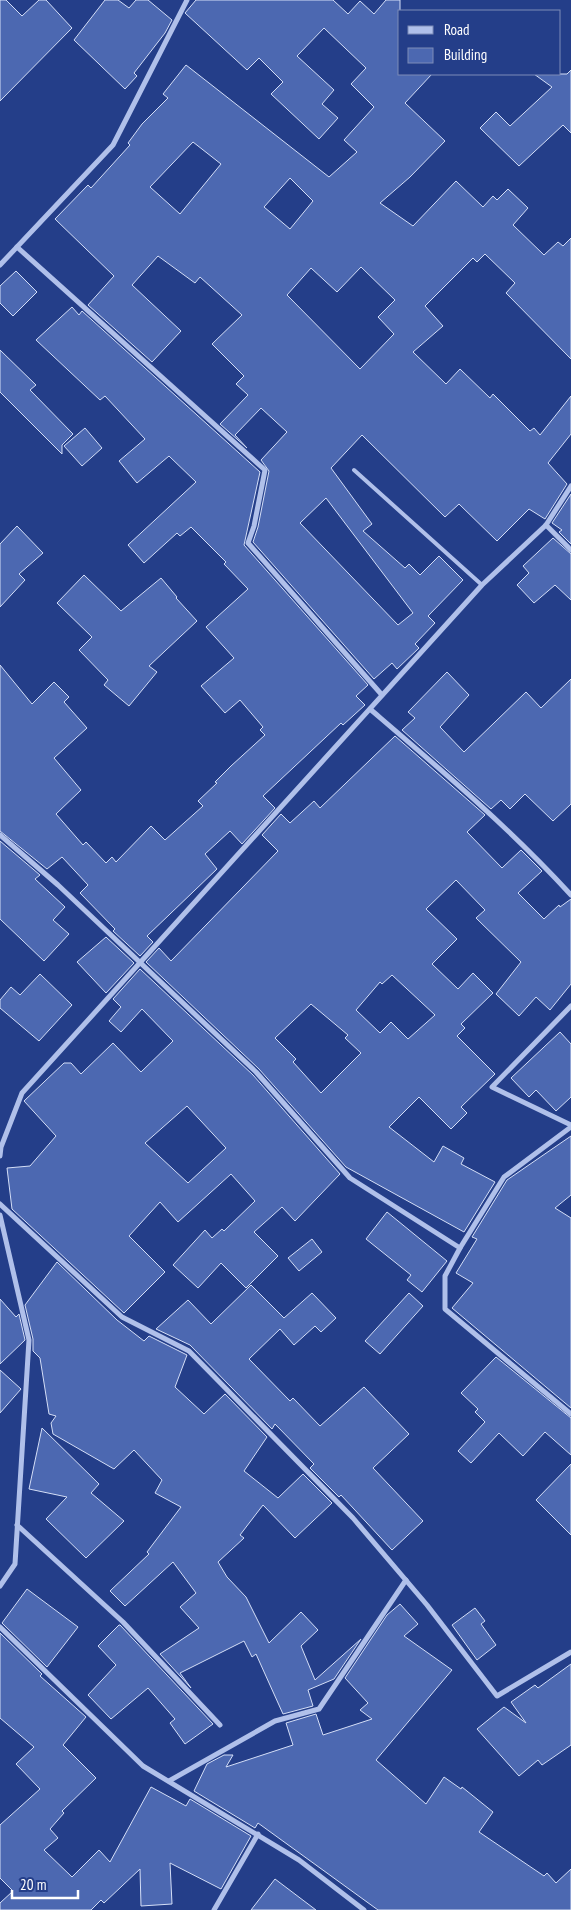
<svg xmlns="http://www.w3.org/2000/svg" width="571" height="1910" font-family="'PT Sans Narrow',sans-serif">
<rect width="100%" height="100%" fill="#243e89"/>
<!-- building -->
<g fill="#4c68b1" stroke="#d4def7" fill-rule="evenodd">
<path d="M0,0H6L22,16L39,0H46L72,28L0,101Z"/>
<path d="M105,0H118L129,8L136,0H148L172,20L165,33L134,73L137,76L125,89L74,40Z"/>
<path d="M196,0H333L348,14L360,1L374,14L386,0H400V74H432L405,103L445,141L410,177L380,203L413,226L456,181L483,207L493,196L497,200L508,189L528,208L513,225L544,255L558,242L563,246L571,238V359L506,293L515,283L485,254L477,262L473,258L425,306L443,326L413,352L446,384L460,369L490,398L493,394L530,431L534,428L540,435L571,396V434L548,463L567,484L545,519L529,509L497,541L459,504L445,517L362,435L331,468L372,524L363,531L405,568L409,564L420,575L439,556L463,580L428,616L435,623L415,644L419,648L397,669L392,663L374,679L253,542L258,527L269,471L261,460L287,432L261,408L235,435L247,448L220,424L248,395L236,384L244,376L212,344L242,315L200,277L195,283L158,256L132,285L181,331L152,362L88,305L114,276L55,219L88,185L91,188L130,145L128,143L142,124L168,98L163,94L186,65L329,177L357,152L344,140L374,107L351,84L366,68L324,28L297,56L334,90L322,104L338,118L319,139L271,94L283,82L259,58L247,70L185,13ZM193,142L221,164L180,214L150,187ZM290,178L313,201L290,229L264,207ZM361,267L395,300L378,317L394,334L360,369L287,295L311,268L337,292ZM326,498L413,613L398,625L300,523Z"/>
<path d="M571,70V133L563,125L519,166L480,128L496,112L510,126L552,87L534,74H567Z"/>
<path d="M16,271L37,292L13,316L0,303V286Z"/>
<path d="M72,307L79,315L82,311L260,472L244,545L368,685L356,696L365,705L343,725L341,723L263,796L275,808L242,844L230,831L205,854L217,869L147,936L153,942L140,956L113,931L115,929L80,893L88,885L62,857L47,869L0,831V665L32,704L54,682L69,697L64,702L87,728L54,758L81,790L56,814L83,845L86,842L106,863L112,857L116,862L151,826L165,840L203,806L198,801L217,783L215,782L231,766L265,735L260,730L263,727L240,700L225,713L201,686L234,658L206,627L248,589L224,564L226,562L191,527L180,536L177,533L144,563L128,545L196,482L169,456L137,483L119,461L145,439L105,396L100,400L36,340Z"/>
<path d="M0,350L36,385L30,390L73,434L62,445V454L0,392Z"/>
<path d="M85,428L102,448L82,466L64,446Z"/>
<path d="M571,494V544L559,532L562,530L552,523Z"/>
<path d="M17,526L43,553L19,574L25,580L0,607V544Z"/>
<path d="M553,538L571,554V600L555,585L534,603L517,585L529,573L523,566Z"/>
<path d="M84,575L121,611L161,578L177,597L176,598L197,621L149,666L157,672L129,706L104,685L108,680L79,650L92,637L57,603Z"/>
<path d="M447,672L469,695L440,727L464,752L526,692L541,708L571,679V804L553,821L525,794L510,809L501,800L491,809L402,730L415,718L408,712Z"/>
<path d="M395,736L485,815L467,832L502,868L521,850L542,871L518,893L544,919L559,905L560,907L571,899V984L550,1010L536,997L519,1016L496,994L521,962L476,918L485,910L456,880L426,909L457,939L432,964L458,989L473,973L493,993L461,1024L465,1028L457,1036L495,1074L461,1107L467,1113L451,1129L419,1097L389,1127L434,1162L443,1146L464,1158L461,1164L495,1182L464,1232L346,1167L259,1069L146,962L159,948L171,961L278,851L262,835L281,814L290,823L314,801L320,808ZM392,975L435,1015L408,1039L391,1022L380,1033L356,1010L380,982L382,984ZM311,1004L348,1035L345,1038L361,1053L321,1093L293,1062L296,1059L275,1038Z"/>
<path d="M0,841L40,875L35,879L65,907L53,920L69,934L44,961L0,919Z"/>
<path d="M106,937L134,963L106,993L77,962Z"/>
<path d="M140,969L253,1075L340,1174L295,1221L282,1207L254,1232L278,1256L246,1288L221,1263L198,1288L173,1265L205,1230L212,1238L222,1229L224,1231L255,1201L231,1174L178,1222L160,1202L129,1236L165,1272L124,1313L12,1209L7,1168L30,1166L56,1136L24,1101L64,1063H71L81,1074L113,1043L141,1072L173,1041L142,1009L121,1032L109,1021L121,1007L113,999ZM187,1106L226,1148L188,1183L145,1143Z"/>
<path d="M40,974L72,1005L39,1041L0,1008V1000L11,987L20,995Z"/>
<path d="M560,1032L571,1044V1097L556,1111L536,1090L529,1097L511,1078Z"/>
<path d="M571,1136V1195L555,1208L571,1218V1408L452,1308L473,1283L456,1273L477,1239L472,1237L507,1180Z"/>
<path d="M387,1212L447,1261L422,1292L407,1280L411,1275L366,1239Z"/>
<path d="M312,1239L322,1252L299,1271L288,1258Z"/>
<path d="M57,1262L117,1320L144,1341L149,1336L187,1355L175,1387L204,1414L225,1394L267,1437L244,1471L278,1498L303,1474L332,1503L295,1538L263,1505L240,1535L244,1538L218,1562L227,1577L246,1597L269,1643L301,1612L318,1630L301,1646L315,1680L361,1639L334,1679L308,1690L313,1706L283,1714L256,1654L252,1657L244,1641L180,1673L191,1688L160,1654L199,1628L180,1607L196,1593L173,1562L125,1606L110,1591L149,1554L147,1552L181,1507L155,1493L162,1480L134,1450L114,1469L53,1434L51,1423L56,1416L49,1414L40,1358L33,1351V1339L25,1305Z"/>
<path d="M251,1285L284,1318L312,1293L336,1318L321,1332L315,1326L294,1345L280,1329L249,1359L290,1401L293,1398L320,1426L364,1387L409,1434L373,1468L423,1521L392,1550L341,1495L339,1497L310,1468L314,1464L275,1424L272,1429L190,1345L156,1329L188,1300L211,1324Z"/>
<path d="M409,1293L423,1306L380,1354L365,1341Z"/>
<path d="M0,1299L16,1317L19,1314L25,1340L0,1364Z"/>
<path d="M496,1357L571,1418V1455L545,1432L523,1456L499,1433L471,1463L458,1451L485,1422L475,1412L478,1409L461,1393Z"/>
<path d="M0,1370L21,1389L0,1413Z"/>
<path d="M42,1428L99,1484L91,1493L124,1521L86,1558L46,1519L67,1497L29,1489Z"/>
<path d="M571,1464V1535L536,1500Z"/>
<path d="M27,1589L78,1627L47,1667L2,1623Z"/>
<path d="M400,1604L418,1624L404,1636L452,1670L376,1760L426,1804L444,1777L461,1789L462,1787L493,1812L479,1832L544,1876L547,1873L556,1883L571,1869V1910H378L258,1823L255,1828L194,1791L207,1764L224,1755H233L226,1767L293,1745L286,1723L316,1714L323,1735L372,1719L360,1710L368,1703L345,1678L387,1615Z"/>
<path d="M475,1608L485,1621L481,1624L496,1645L477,1660L452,1625Z"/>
<path d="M119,1625H120L213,1724L185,1744L170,1723L175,1719L148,1688L111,1719L88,1695L116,1665L98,1646Z"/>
<path d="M0,1633L42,1674L40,1676L86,1717L63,1745L96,1778L62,1811L64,1813L50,1829L58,1838L44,1850L72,1877L99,1850L110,1862L151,1787L186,1806L190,1799L251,1836L221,1889L170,1863L172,1904L141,1906L140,1869L104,1903L101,1900L91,1910H0V1903L13,1891L0,1878V1825L40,1789L16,1764L34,1747L0,1718Z"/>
<path d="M571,1664V1745L542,1765L538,1760L519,1776L477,1729L504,1707L526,1723L511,1702L535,1685L538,1688Z"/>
<path d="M275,1879L316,1910H251Z"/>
</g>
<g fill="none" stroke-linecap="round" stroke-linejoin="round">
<!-- service -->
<path stroke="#b0c0ea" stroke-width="4" d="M354,470L482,585"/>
<!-- minor -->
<g stroke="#b0c0ea" stroke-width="5">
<path d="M17,247L265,470L254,526L248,543L382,695"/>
<path d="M0,265L113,145L187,0"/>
<path d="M546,525L571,550"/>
<path d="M370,709C439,768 509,827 571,895"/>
<path d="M0,835L58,885L256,1072L350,1178L460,1248L445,1276V1309L571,1414"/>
<path d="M571,1006L492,1087L571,1125"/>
<path d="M0,1156L1,1147L22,1093L482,585L546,525L571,486"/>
<path d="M0,1204L122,1317L189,1351L353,1518L427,1605L497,1696L571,1652"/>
<path d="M0,1215L29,1340L15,1564L0,1586"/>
<path d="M460,1248L504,1177L571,1127"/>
<path d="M17,1525L123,1622L220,1725"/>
<path d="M0,1627L143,1766L299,1860L364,1910"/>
<path d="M169,1781L275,1721L319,1709L406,1580"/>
<path d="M214,1910L258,1834"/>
</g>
</g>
<!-- legend -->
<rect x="398" y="10" width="162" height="65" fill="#243e89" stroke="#7c8bb8"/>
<rect x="408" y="26" width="25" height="8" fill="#b0c0ea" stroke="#7c8bb8"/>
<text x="444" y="35" font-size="15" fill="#ffffff">Road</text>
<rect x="408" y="48" width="25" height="15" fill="#4c68b1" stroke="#7c8bb8"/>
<text x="444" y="60" font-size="15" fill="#ffffff">Building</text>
<!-- scale -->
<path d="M12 1890v8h66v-8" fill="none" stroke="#ffffff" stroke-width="2.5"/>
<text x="20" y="1890" font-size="15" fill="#ffffff" stroke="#243e89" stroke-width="4" paint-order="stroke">20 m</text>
</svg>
